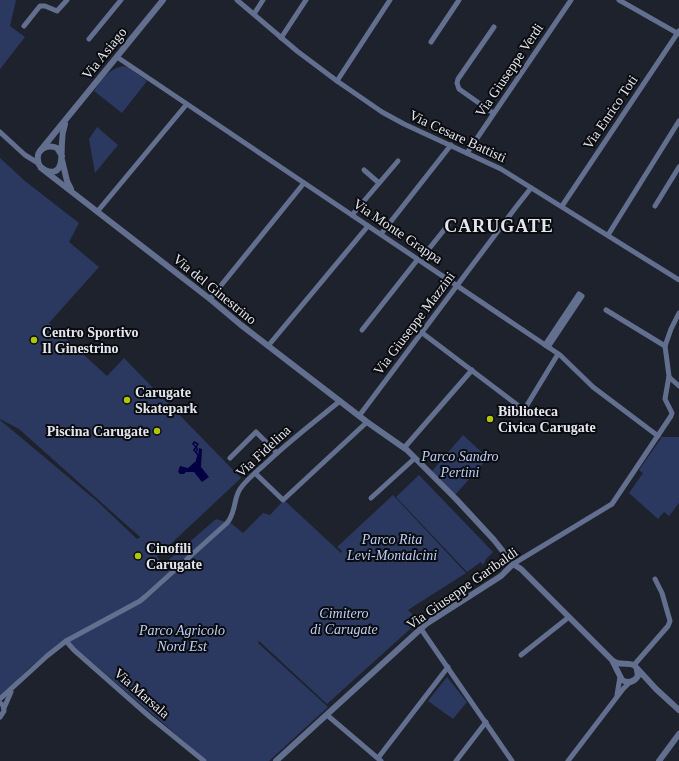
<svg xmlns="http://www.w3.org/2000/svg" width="679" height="761" font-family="Georgia,serif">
<rect width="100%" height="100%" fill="#1e222d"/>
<!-- green -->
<g fill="#2b3860">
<path d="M0,0H16L10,26L25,37L0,69Z"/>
<path d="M124,66L129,68L147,81L122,113L94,91C102,80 109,68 124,66Z"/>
<path d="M97,127L118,145L95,173L89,139Z"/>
<path d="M0,158L25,181L79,223L69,242L99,267L49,323L107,376L124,358L241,478L159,555L142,540L158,555L157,557L164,564L216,519L232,524L243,533L263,513L270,515L284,500L341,553L342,551L337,547L393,495L466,573L408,610L419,621L327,704L259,641L258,643L328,707L269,761H207L65,639L28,669L0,698V420L98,502L137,539L140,537L19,429L0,419Z"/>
<path d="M463,435L488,458L455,495L432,471Z"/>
<path d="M662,437H679V503L669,516L664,512L658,519L629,493L643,473L639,470Z"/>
<path d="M419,475L493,552L487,558L483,565L481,562L467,572L396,497Z"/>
<path d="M447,677L467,702L453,719L428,701Z"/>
</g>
<!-- water -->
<path fill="#040043" d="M199,448L202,449L201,467L209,477L202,482L194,472H186L184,474H180L178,472L180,466L188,468L196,461V459L198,458Z"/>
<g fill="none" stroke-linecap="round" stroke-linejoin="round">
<!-- stream -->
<path stroke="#040043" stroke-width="1.5" d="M197,460L198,455L194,450C195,448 197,446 198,444L194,442L193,444L197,448V451"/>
<!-- minor -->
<g stroke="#636f8f" stroke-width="5">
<path d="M237,0L297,51L337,81L382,112L404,124L501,169L679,280"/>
<path d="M619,0L679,34"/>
<path d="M254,14L263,0"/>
<path d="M24,26L40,6H45L57,11L67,0"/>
<path d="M281,38L306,0"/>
<path d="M89,39L121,0"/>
<path d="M431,42L459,0"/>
<path d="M117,57L560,355L593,387L658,436"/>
<path d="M337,81L390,0"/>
<path d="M493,113L459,89L457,83L458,79L494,27"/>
<path d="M0,132L25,155L38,163"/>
<path d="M467,153L571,0"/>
<path d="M364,170L379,183"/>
<path d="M562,206L679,31"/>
<path d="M655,206L679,167"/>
<path d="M97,212L186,105"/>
<path d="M352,215L398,161"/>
<path d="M381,234L451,145"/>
<path d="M608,235L679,121"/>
<path d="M420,260L448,225"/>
<path d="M210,299L304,183"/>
<path d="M606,310L665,346"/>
<path d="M362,330L418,259"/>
<path d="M421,332L524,410L558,354"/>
<path d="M545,345L579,294L582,296L548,347"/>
<path d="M268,346L368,226"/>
<path d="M669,377L679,386"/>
<path d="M359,416L516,207L531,188"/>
<path d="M404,448L472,370"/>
<path d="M230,458L256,432L277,453"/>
<path d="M255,473L283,500L367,422"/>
<path d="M371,498L415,458"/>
<path d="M513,564L612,504L671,416L672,413L665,399L669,376L665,346L671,329L679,313"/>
<path d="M421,629L512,761"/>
<path d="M66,641L74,650L150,717L204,761"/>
<path d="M521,655L569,617"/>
<path d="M634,665L668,626L670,621L662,593L655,579"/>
<path d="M617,695L620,677"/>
<path d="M0,699L47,656L66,641L140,601L146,596L227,523C236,513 233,500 240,489C246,480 256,472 264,465C288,442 314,422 340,401"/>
<path d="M0,703L3,705L4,711L0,717"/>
<path d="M4,708L11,692"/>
<path d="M327,715L381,761"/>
<path d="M378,758L448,667"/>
<path d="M456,761L486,722"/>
<path d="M568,761L623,689L630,682"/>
</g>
<!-- tertiary -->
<g stroke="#636f8f" stroke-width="6">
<path d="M40,151L163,0"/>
<path d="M62,156L57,148C48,144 36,149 38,160C38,165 41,168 45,170C65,179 61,152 62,142C62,136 63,130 65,124"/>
<path d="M62,160L67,181L71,189"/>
<path d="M41,168L210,299L241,325L367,422L407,450L456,499L494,540L513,564L521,569L612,660L622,680C629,684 634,682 638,676L637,670"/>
<path d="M613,661C620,666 627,662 634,665L656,689L679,710"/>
<path d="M276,761L426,624L501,576L513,564"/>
<path d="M659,761L679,734"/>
</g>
</g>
<!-- markers -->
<g fill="#aec60c" stroke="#0a0c10" stroke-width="1.5">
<circle cx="34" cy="340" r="4"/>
<circle cx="127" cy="400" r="4"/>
<circle cx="490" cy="419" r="4"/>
<circle cx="157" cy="431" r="4"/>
<circle cx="138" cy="556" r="4"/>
</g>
<g text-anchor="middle" stroke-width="4" stroke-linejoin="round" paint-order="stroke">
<!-- street labels -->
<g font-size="14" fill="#e3e6ed" stroke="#0a0c10">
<text transform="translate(104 53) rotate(-51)" y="5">Via Asiago</text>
<text transform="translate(509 70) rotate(-56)" y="5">Via Giuseppe Verdi</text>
<text transform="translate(610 112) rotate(-56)" y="5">Via Enrico Toti</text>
<text transform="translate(458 136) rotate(25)" y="5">Via Cesare Battisti</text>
<text transform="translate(398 231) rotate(34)" y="5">Via Monte Grappa</text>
<text transform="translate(215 289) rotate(39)" y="5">Via del Ginestrino</text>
<text transform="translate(414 323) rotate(-53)" y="5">Via Giuseppe Mazzini</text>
<text transform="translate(263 451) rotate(-43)" y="5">Via Fidelina</text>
<text transform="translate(462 588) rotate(-35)" y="5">Via Giuseppe Garibaldi</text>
<text transform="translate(142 693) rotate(41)" y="5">Via Marsala</text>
</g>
<!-- poi labels -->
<g font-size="14" font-weight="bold" fill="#e3e6ed" stroke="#0a0c10" text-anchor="start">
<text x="42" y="337">Centro Sportivo<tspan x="42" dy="16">Il Ginestrino</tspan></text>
<text x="135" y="397">Carugate<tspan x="135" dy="16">Skatepark</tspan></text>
<text x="498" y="416">Biblioteca<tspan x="498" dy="16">Civica Carugate</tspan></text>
<text x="149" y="436" text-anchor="end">Piscina Carugate</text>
<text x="146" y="553">Cinofili<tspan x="146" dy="16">Carugate</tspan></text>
</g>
<!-- park labels -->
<g font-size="14" font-style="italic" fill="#becef6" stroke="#0a0c10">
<text x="460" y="461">Parco Sandro<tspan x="460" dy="16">Pertini</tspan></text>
<text x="392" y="544">Parco Rita<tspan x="392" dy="16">Levi-Montalcini</tspan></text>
<text x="344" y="618">Cimitero<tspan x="344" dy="16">di Carugate</tspan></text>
<text x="182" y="635">Parco Agricolo<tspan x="182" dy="16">Nord Est</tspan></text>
</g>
<!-- district labels -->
<g font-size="18" font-weight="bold" letter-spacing="1" fill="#e3e6ed" stroke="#0a0c10">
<text x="499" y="232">CARUGATE</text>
</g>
</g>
</svg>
